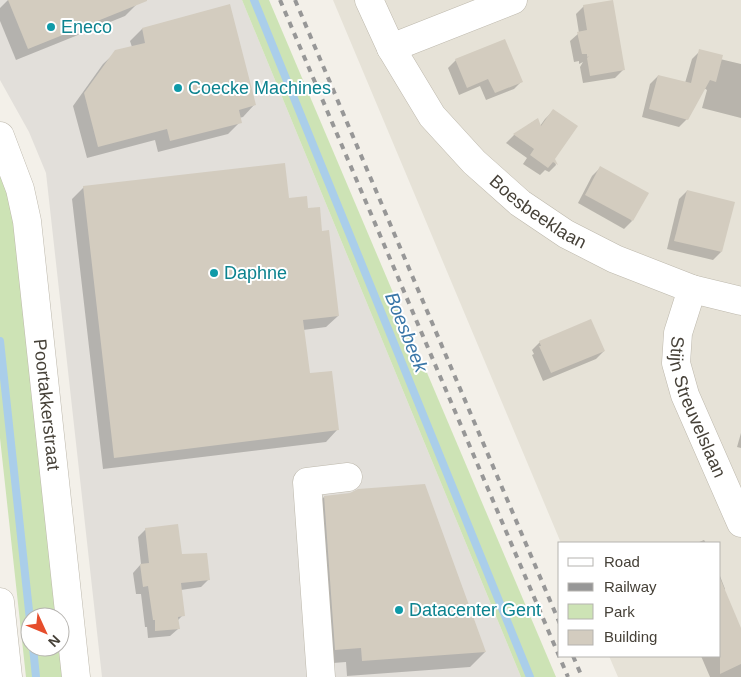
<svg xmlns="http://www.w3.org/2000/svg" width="741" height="677" font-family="Helvetica,sans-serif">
<rect width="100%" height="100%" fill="#f3f0e9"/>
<!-- residential -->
<path fill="#e6e2d7" d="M333,0H741V677H618L609,656H720V543H561Z"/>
<!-- industrial -->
<path fill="#e2dfda" d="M0,0H242L521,677H102L46,173L29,132L0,80Z"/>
<!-- green -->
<g fill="#cde3b5" fill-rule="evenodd">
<path d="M242,0H269L556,677H521Z"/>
<path d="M0,161L17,214L67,677H26L0,438ZM30,617H60V647H30Z"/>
</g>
<!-- shadow -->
<g fill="#0003">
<path d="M8,0H135L137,4L125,16L16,60L0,21V8Z"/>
<path d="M229,6L254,105L243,117L239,118L240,122L228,134L158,152L155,140L87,158L73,106L103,64L116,52L132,47L130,41L142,29Z"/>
<path d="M584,6L623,70L615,78L583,83L580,67L583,62L579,64V61L574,62L570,41L579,33L576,14Z"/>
<path d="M700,51L720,59L741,64V118L702,108L707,90L704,88L687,119L679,127L642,117L650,84L658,76L685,83L692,59Z"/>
<path d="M456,60L522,81L514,89L486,100L480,86L459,95L448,68Z"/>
<path d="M553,111L554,159L556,165L549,172L545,170L540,175L523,164L527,158L506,143L514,135L537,119L540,126L545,119Z"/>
<path d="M600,168L632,221L624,229L578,203L592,176Z"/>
<path d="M84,187L288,200L307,209L321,232L338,316L326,327L303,330L308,375L337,430L326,442L103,469L72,199Z"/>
<path d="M687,191L721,252L713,260L667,249L679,199Z"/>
<path d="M540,342L604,351L596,359L543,381L532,355L534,354L532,350Z"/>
<path d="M741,433V448L737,447Z"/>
<path d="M324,497L485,652L470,667L347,676L346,662L320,664L309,512Z"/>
<path d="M146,529L208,580L201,587L181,590L183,615L177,621L178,629L170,636L148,638L147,627H145L141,594H136L133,573L141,564L138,537Z"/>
<path d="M704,540L706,543H697Z"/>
<path d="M720,576L725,589L724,590L741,631V677H710L701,656H720Z"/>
</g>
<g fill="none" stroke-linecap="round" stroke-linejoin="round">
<!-- stream -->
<g stroke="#aaceea" stroke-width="8">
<path d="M254,0L530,677"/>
<path d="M0,341L30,620"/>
<path d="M33,647L36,677"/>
</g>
</g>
<!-- building -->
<g fill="#d3ccbf">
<path d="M8,0H147V1L28,49Z"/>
<path d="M613,0L625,70L590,76L587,58L589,56L587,57V54H582L577,32L587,30L583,5Z"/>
<path d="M230,4L256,105L239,110L242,123L170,141L167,129L98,147L84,93L115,50L145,43L142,28Z"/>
<path d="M505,39L523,82L495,93L488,79L467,88L455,59Z"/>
<path d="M699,49L723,55L716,82L710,80L688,120L649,109L658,75L691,83Z"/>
<path d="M553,109L578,126L555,159L558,165L553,162L548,168L530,155L534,149L513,134L538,118L541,126Z"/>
<path d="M285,163L289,198L307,196L308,208L320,207L322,231L329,230L339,316L303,320L310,373L332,371L339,430L114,458L83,186Z"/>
<path d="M600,166L649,193L633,221L585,195Z"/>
<path d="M687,190L735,202L722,252L674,241Z"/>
<path d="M591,319L605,351L551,373L539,346H541L539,341Z"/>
<path d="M425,484L486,652L362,661L361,648L335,650L324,496L350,493L358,489Z"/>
<path d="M178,524L182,554L207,553L210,580L181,583L185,616L178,617L180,629L155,631V620H153L148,586L143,587L140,564L149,563L145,528Z"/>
<path d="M720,578L741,628V664L720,674Z"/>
</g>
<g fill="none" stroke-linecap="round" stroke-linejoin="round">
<defs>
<g id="minor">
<path id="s1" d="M369,0L391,48L432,116L474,162L520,203L566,234L615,259L692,289L741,301"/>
<path d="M391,48L513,0"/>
<path id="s2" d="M0,136L20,189L27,221L76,677"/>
<path id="s3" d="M692,289L678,333L676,363L685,395L741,523"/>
<path d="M0,602L8,677"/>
<path d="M321,677L307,482L348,477"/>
</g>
</defs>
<!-- minor casing -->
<use href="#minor" stroke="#bdb8ac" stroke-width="29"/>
<!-- minor -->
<use href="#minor" stroke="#fff" stroke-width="28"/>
<!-- rail -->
<g stroke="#979797" stroke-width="4" stroke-dasharray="6 6" stroke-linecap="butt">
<path d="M280,0L568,677"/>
<path d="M295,0L560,624"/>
<path d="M573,656L582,677"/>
</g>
</g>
<!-- markers -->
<g fill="#0f9aa8" stroke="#fff" stroke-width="2">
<circle cx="51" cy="27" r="5"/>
<circle cx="178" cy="88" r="5"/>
<circle cx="214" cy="273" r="5"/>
<circle cx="399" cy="610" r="5"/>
</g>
<g text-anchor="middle" stroke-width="4" stroke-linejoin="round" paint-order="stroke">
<!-- culture labels -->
<g font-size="18" fill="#0d838f" stroke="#fff" text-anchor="start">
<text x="61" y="33">Eneco</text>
<text x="188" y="94">Coecke Machines</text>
<text x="224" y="279">Daphne</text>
<text x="409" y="616">Datacenter Gent</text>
</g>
<!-- street labels -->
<g font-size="18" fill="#464138" stroke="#fff">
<text dy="6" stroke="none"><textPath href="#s1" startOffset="276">Boesbeeklaan</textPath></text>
<text dy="6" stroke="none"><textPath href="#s2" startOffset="274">Poortakkerstraat</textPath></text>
<text dy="6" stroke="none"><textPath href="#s3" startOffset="124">Stijn Streuvelslaan</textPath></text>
</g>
<!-- water labels -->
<g font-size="19" font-style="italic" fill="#3a77a8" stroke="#fff">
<text transform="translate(407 332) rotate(68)" y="7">Boesbeek</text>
</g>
</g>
<!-- legend -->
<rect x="558" y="542" width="162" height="115" fill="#ffffff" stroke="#b5b3af"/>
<rect x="568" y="558" width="25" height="8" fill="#ffffff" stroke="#b5b3af"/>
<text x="604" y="567" font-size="15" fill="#464138">Road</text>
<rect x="568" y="583" width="25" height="8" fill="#979797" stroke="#b5b3af"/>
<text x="604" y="592" font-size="15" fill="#464138">Railway</text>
<rect x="568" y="604" width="25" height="15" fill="#cde3b5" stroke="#b5b3af"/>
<text x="604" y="617" font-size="15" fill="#464138">Park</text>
<rect x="568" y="630" width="25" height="15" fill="#d3ccbf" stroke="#b5b3af"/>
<text x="604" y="642" font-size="15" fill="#464138">Building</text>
<!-- north arrow -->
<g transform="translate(45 632) rotate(134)"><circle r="24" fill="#ffffff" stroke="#b5b3af"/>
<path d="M0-4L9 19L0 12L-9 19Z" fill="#e64d2c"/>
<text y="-8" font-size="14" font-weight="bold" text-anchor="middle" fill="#464138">N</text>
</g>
</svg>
